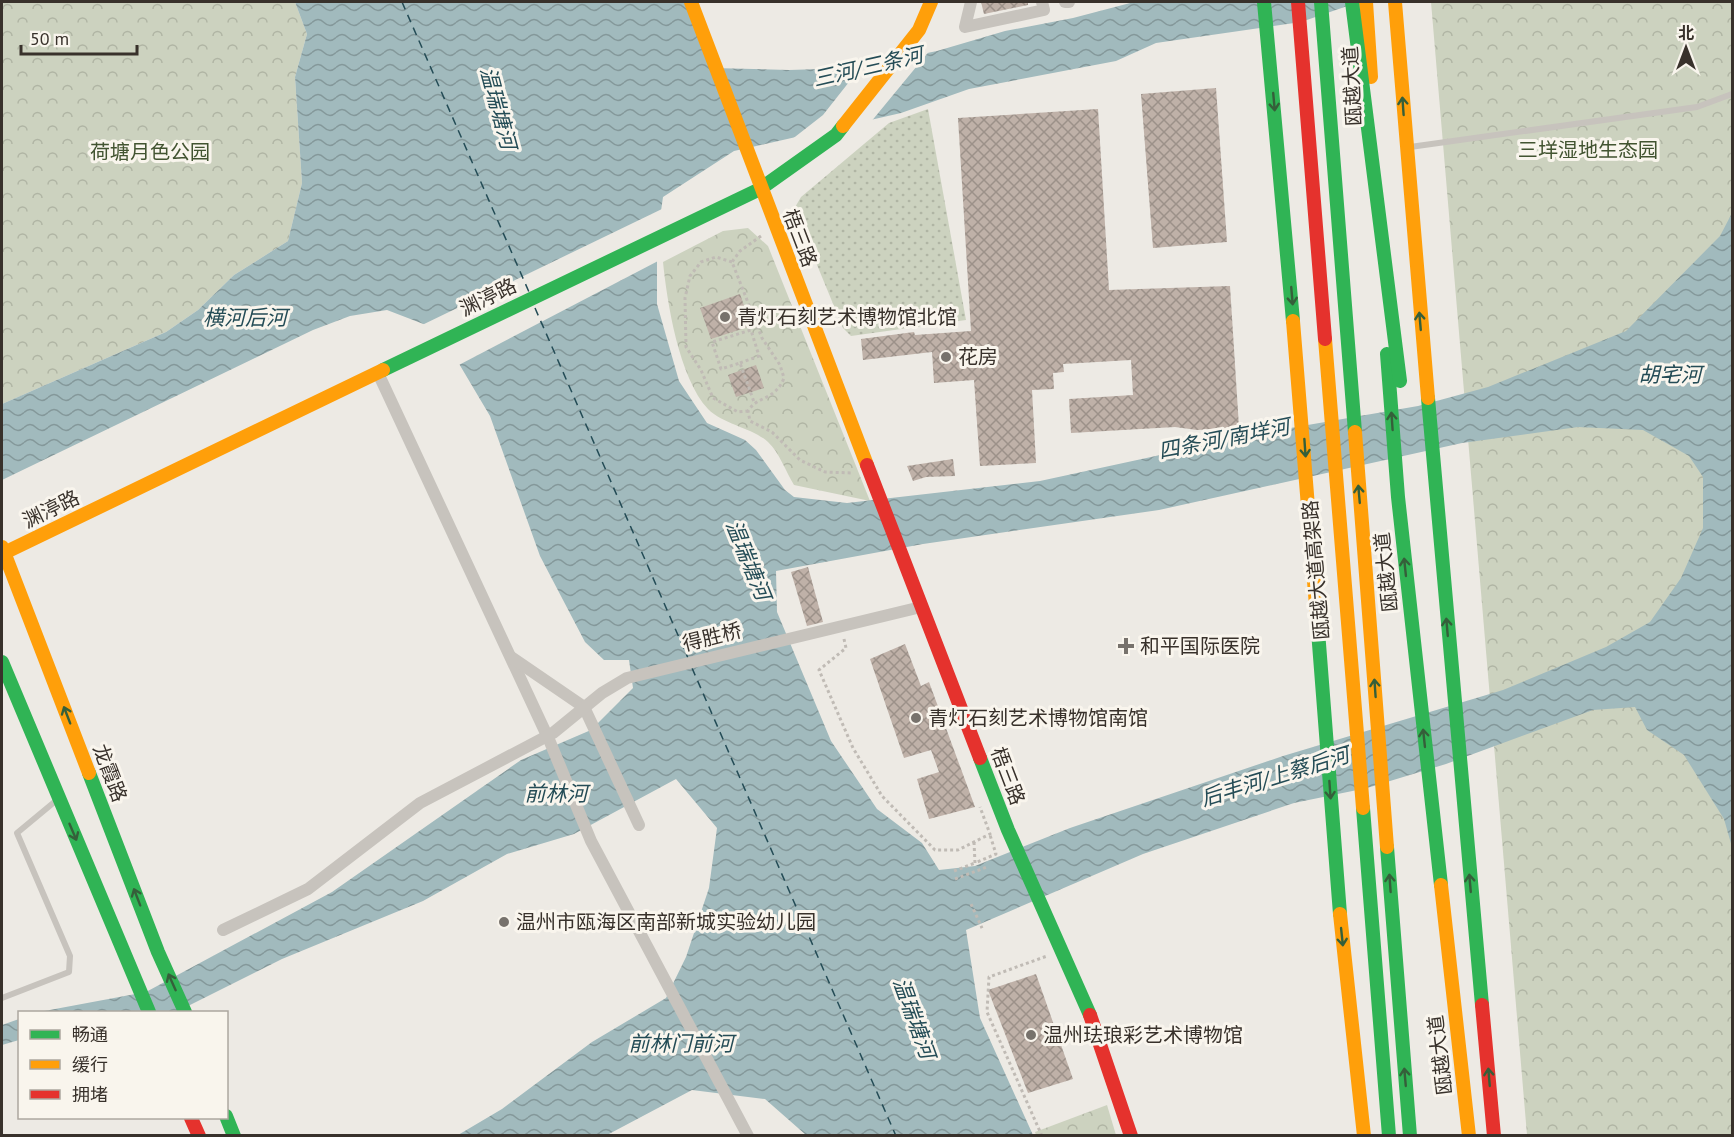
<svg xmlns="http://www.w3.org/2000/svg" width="1734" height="1137" font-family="'PT Sans','Noto Sans SC',sans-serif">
<defs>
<pattern id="grass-dots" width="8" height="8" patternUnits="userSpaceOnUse" patternTransform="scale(1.5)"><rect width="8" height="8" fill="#ccd2bf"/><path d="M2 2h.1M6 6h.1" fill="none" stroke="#b0b5a4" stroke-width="1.8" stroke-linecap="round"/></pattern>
<pattern id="park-crowns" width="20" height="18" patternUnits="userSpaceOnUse" patternTransform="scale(1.5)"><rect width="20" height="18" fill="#ccd2bf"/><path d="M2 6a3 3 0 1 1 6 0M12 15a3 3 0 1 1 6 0" fill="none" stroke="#b0b5a4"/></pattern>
<pattern id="water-waves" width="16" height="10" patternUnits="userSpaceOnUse" patternTransform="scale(1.5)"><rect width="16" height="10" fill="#a1babd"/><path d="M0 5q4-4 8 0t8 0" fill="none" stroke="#84989a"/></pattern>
<pattern id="building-cross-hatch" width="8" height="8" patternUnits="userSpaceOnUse" patternTransform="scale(1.5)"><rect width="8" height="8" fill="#bfb1a8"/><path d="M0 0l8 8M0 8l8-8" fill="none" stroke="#9c9189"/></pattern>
</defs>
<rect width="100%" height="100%" fill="#edeae4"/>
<!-- grass -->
<path fill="url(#grass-dots)" d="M928,109L966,320L851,336L843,328L794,209L801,197L889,123Z"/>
<!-- park -->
<g fill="url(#park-crowns)">
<path d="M2,2H295L307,34L295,77L302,183L288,241L234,275L198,310L166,332L2,404Z"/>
<path d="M1431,2H1732V1135H1527Z"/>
<path d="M748,228L768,246L870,501L794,485C786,472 779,452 768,442C753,428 724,425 708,409C679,378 667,302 663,262L723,231Z"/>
<path d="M1107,1105L1116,1135H1036L1035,1132Z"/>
</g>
<!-- water -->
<g fill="url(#water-waves)" fill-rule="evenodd">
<path d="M295,2H686L712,68L789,70L853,68L937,51L1005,31L1073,18L1134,2H1359L1301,22L1156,43L1116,61L969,89L901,113L734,151L663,197L657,239V304L679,381L707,423L745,440L756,450L785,490L794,497L847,503L1040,481L1262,433L1418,406L1488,387L1626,331L1720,236L1732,213V847L1724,819L1684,755L1647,730L1635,707L1593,710L1446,764L1367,788L1294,803L1143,854L966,930L980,1018L1033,1135H806L765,1099L692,1090L607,1135H458L502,1109L592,1042L666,998L686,957L709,888L717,828L676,779L574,834L507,854L423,901L282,959L176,1012H39L146,992L332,892L521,760L591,730L633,688L629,660H604L585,642L540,556L490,416L439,330L387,310L350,316L313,330L2,480V404L166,332L198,310L234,275L288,241L302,183L295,77L307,34ZM1578,427L1643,430L1689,456L1703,477V528L1681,578L1650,622L1606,647L1503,690L1283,756L1070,828L975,866L939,870L922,843L877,809L831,741L777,612L776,571L923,544L1159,510L1462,443Z"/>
<path d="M19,1019V1040L2,1045V1025Z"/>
</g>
<!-- pier -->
<g fill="#edeae4">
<path d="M931,49L870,123L791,140L823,115L864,63Z"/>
<path d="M664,208L660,260L457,366L437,332L420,326Z"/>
</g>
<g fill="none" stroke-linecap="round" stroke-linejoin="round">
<!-- ferry -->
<g stroke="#244c56" stroke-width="1.5" stroke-dasharray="8 6" stroke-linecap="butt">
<path d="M402,2L529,292"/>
<path d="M535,308L688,658"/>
<path d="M692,668L896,1136"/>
</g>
</g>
<!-- building -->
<g fill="url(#building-cross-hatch)">
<path d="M981,2H1028V5L984,14Z"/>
<path d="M1216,88L1227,242L1153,248L1141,94Z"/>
<path d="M1098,109L1109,290L1230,286L1239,427L1197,430L1175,427L1071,433L1069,399L1133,395L1131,360L1063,364L1064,372L1053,373L1054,389L1032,390L1036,463L980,466L974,380L934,383L932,352L863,360L861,339L914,332L915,335L971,331L958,118Z"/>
<path d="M740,294L751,326L711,339L700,308Z"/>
<path d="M756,365L764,388L736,397L728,375Z"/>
<path d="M953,459L955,476L926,477L913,481L907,466Z"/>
<path d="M808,567L823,622L807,626L791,572Z"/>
<path d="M905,644L921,686L929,682L975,807L929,819L917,779L939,772L931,750L904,758L870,659Z"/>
<path d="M1036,974L1073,1079L1028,1093L988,990Z"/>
</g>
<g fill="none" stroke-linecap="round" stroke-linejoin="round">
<!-- path -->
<g stroke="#c0bbb5" stroke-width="3" stroke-dasharray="3 3" stroke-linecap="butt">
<path d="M761,236L740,251L732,262L762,338L780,365L784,378C775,401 758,395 748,411L750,421L772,432L800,460L825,472L852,473"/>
<path d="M732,262L716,257L701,262L690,276L685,298L686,347L701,370L713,398L738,412L748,411"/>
<path d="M740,363L759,356L751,330L712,342L721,369L740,363L754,402"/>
<path d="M844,639L846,648L819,670L853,748L882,796L935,850H958L990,834L980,807"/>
<path d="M974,842L975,863L996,854L990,835"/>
<path d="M954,871L975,863"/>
<path d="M955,879L987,867"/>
<path d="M971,904L982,928"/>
<path d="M1042,1136L987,1012L989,977L1047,956"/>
</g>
<!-- lane -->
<g stroke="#c7c3bd" stroke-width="6">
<path d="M1410,147L1697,107L1732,94"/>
<path d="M2,998L69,972L70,956L17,833L58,799"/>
</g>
<!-- street -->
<g stroke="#c7c3bd" stroke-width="12">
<path d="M971,2L965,27L1044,10L1042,2"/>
<path d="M1065,2H1069"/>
<path d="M378,373L550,742L591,841L748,1136"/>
<path d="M511,657L584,707L639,825"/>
<path d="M223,930L308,889L420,803L553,733L602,693L627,678L921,607"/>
</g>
<!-- fast -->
<g stroke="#30b455" stroke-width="14">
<path d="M1264,2L1293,321"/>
<path d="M1321,2L1355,432"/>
<path d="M1387,354L1398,497L1441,885"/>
<path d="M383,370L760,189L836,135L843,126"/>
<path d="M1428,398L1482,1005"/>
<path d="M1317,618L1340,914"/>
<path d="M2,662L149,1012"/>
<path d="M980,758L1008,830L1090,1015"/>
<path d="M89,773L158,952L185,1012"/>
<path d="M1363,808L1389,1136"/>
<path d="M1387,847L1410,1136"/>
<path d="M226,1116L234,1136"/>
</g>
<!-- slow -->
<g stroke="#ff9f0a" stroke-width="14">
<path d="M691,2L867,465"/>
<path d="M1366,2L1371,77"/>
<path d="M1395,2L1428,398"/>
<path d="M843,126L919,30L931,2"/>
<path d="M1293,321L1317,618"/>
<path d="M1325,339L1363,808"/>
<path d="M1355,432L1387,847"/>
<path d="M2,547L89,773"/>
<path d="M2,554L383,370"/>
<path d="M1441,885L1469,1136"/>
<path d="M1340,914L1364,1136"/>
</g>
<!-- jam -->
<g stroke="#e5322d" stroke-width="14">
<path d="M1298,2L1325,339"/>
<path d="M867,465L980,758"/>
<path d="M1482,1005L1494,1136"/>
<path d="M1090,1015L1131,1136"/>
<path d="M191,1118L199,1136"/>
</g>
<!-- fast-bridge -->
<path stroke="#30b455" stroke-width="14" d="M1352,2L1400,381"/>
</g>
<!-- one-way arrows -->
<defs><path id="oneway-shaft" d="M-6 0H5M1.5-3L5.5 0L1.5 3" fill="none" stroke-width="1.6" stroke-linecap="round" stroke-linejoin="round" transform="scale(1.5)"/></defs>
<g stroke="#355f3a">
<use href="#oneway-shaft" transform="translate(1274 102) rotate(85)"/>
<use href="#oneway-shaft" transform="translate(1403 106) rotate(-94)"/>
<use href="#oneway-shaft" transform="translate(1292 296) rotate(85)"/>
<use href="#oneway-shaft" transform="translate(1420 321) rotate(-95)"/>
<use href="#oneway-shaft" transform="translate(1392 421) rotate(-94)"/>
<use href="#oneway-shaft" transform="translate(1305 448) rotate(86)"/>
<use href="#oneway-shaft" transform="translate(1359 494) rotate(-95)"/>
<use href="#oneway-shaft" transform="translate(1405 567) rotate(-96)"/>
<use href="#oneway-shaft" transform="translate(1447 627) rotate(-95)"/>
<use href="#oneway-shaft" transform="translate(1375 688) rotate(-94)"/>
<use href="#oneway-shaft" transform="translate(67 715) rotate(-111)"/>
<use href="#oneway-shaft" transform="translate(1424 738) rotate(-96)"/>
<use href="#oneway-shaft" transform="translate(1330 790) rotate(86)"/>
<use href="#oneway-shaft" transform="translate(73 832) rotate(67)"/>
<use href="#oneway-shaft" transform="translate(1390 883) rotate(-94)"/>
<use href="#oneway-shaft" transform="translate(1470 883) rotate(-95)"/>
<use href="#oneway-shaft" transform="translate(137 897) rotate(-111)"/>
<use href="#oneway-shaft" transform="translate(1342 937) rotate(84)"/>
<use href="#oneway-shaft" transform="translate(172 982) rotate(-114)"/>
<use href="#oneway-shaft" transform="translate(1405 1077) rotate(-95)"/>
<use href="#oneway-shaft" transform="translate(1489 1077) rotate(-95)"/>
</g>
<!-- markers -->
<g fill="#77726c" stroke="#f9f5ed" stroke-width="2">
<circle cx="725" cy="317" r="6"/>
<circle cx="946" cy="357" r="6"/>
<path d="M1123 637h6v6h6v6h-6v6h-6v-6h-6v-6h6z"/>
<circle cx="916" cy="718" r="6"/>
<circle cx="504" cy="922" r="6"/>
<circle cx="1031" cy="1035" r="6"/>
</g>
<g text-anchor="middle" stroke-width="6" stroke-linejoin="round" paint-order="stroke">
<!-- street labels -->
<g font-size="20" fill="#38312b" stroke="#f9f5ed">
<text transform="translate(1352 86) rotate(-93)" y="7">瓯越大道</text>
<text transform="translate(800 238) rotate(69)" y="7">梧三路</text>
<text transform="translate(488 297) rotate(-26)" y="7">渊渟路</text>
<text transform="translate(51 509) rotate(-26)" y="7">渊渟路</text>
<text transform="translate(1316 570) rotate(-95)" y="7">瓯越大道高架路</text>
<text transform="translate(1386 572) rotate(-96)" y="7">瓯越大道</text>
<text transform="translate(712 637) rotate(-14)" y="7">得胜桥</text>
<text transform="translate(110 773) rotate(69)" y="7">龙霞路</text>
<text transform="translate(1008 776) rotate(69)" y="7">梧三路</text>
<text transform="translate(1440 1055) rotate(-97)" y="7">瓯越大道</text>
</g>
<!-- park labels -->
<g font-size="20" fill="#425431" stroke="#f9f5ed">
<text x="1588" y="157">三垟湿地生态园</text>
<text x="150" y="159">荷塘月色公园</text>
</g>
<!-- poi labels -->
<g font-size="20" fill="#38312b" stroke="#f9f5ed" text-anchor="start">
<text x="737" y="324">青灯石刻艺术博物馆北馆</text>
<text x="958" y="364">花房</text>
<text x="1140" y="653">和平国际医院</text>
<text x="928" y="725">青灯石刻艺术博物馆南馆</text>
<text x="516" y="929">温州市瓯海区南部新城实验幼儿园</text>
<text x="1043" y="1042">温州珐琅彩艺术博物馆</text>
</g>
<!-- water labels -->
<g font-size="21" font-style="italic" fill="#244c56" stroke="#f9f5ed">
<text transform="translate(868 67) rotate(-13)" y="7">三河/三条河</text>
<text transform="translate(498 108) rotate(75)" y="7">温瑞塘河</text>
<text x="245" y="325">横河后河</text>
<text x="1670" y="382">胡宅河</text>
<text transform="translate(1224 439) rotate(-11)" y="7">四条河/南垟河</text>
<text transform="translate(748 560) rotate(68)" y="7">温瑞塘河</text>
<text transform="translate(1275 777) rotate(-17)" y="7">后丰河/上蔡后河</text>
<text x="556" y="801">前林河</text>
<text transform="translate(914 1018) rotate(70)" y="7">温瑞塘河</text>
<text x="681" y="1051">前林门前河</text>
</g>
</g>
<!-- border -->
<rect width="1734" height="1137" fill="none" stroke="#38312b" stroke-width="6"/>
<!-- legend -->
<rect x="18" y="1011" width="210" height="108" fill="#f9f5ed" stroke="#aca79f" stroke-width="1.5"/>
<rect x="30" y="1030" width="30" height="9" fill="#30b455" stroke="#aca79f" stroke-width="1.5"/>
<text x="72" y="1041" font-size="18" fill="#38312b">畅通</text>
<rect x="30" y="1060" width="30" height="9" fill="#ff9f0a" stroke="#aca79f" stroke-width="1.5"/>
<text x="72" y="1071" font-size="18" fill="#38312b">缓行</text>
<rect x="30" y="1090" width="30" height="9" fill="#e5322d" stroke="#aca79f" stroke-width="1.5"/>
<text x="72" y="1101" font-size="18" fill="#38312b">拥堵</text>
<!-- north arrow -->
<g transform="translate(1686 48)" stroke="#f9f5ed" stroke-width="4.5" paint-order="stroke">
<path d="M0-4.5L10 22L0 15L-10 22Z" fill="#38312b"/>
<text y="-9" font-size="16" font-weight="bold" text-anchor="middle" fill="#38312b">北</text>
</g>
<!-- scale -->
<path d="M21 45v9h116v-9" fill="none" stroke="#38312b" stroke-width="3"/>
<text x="30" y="45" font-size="18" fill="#38312b" stroke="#f9f5ed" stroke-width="4.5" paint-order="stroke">50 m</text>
</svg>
